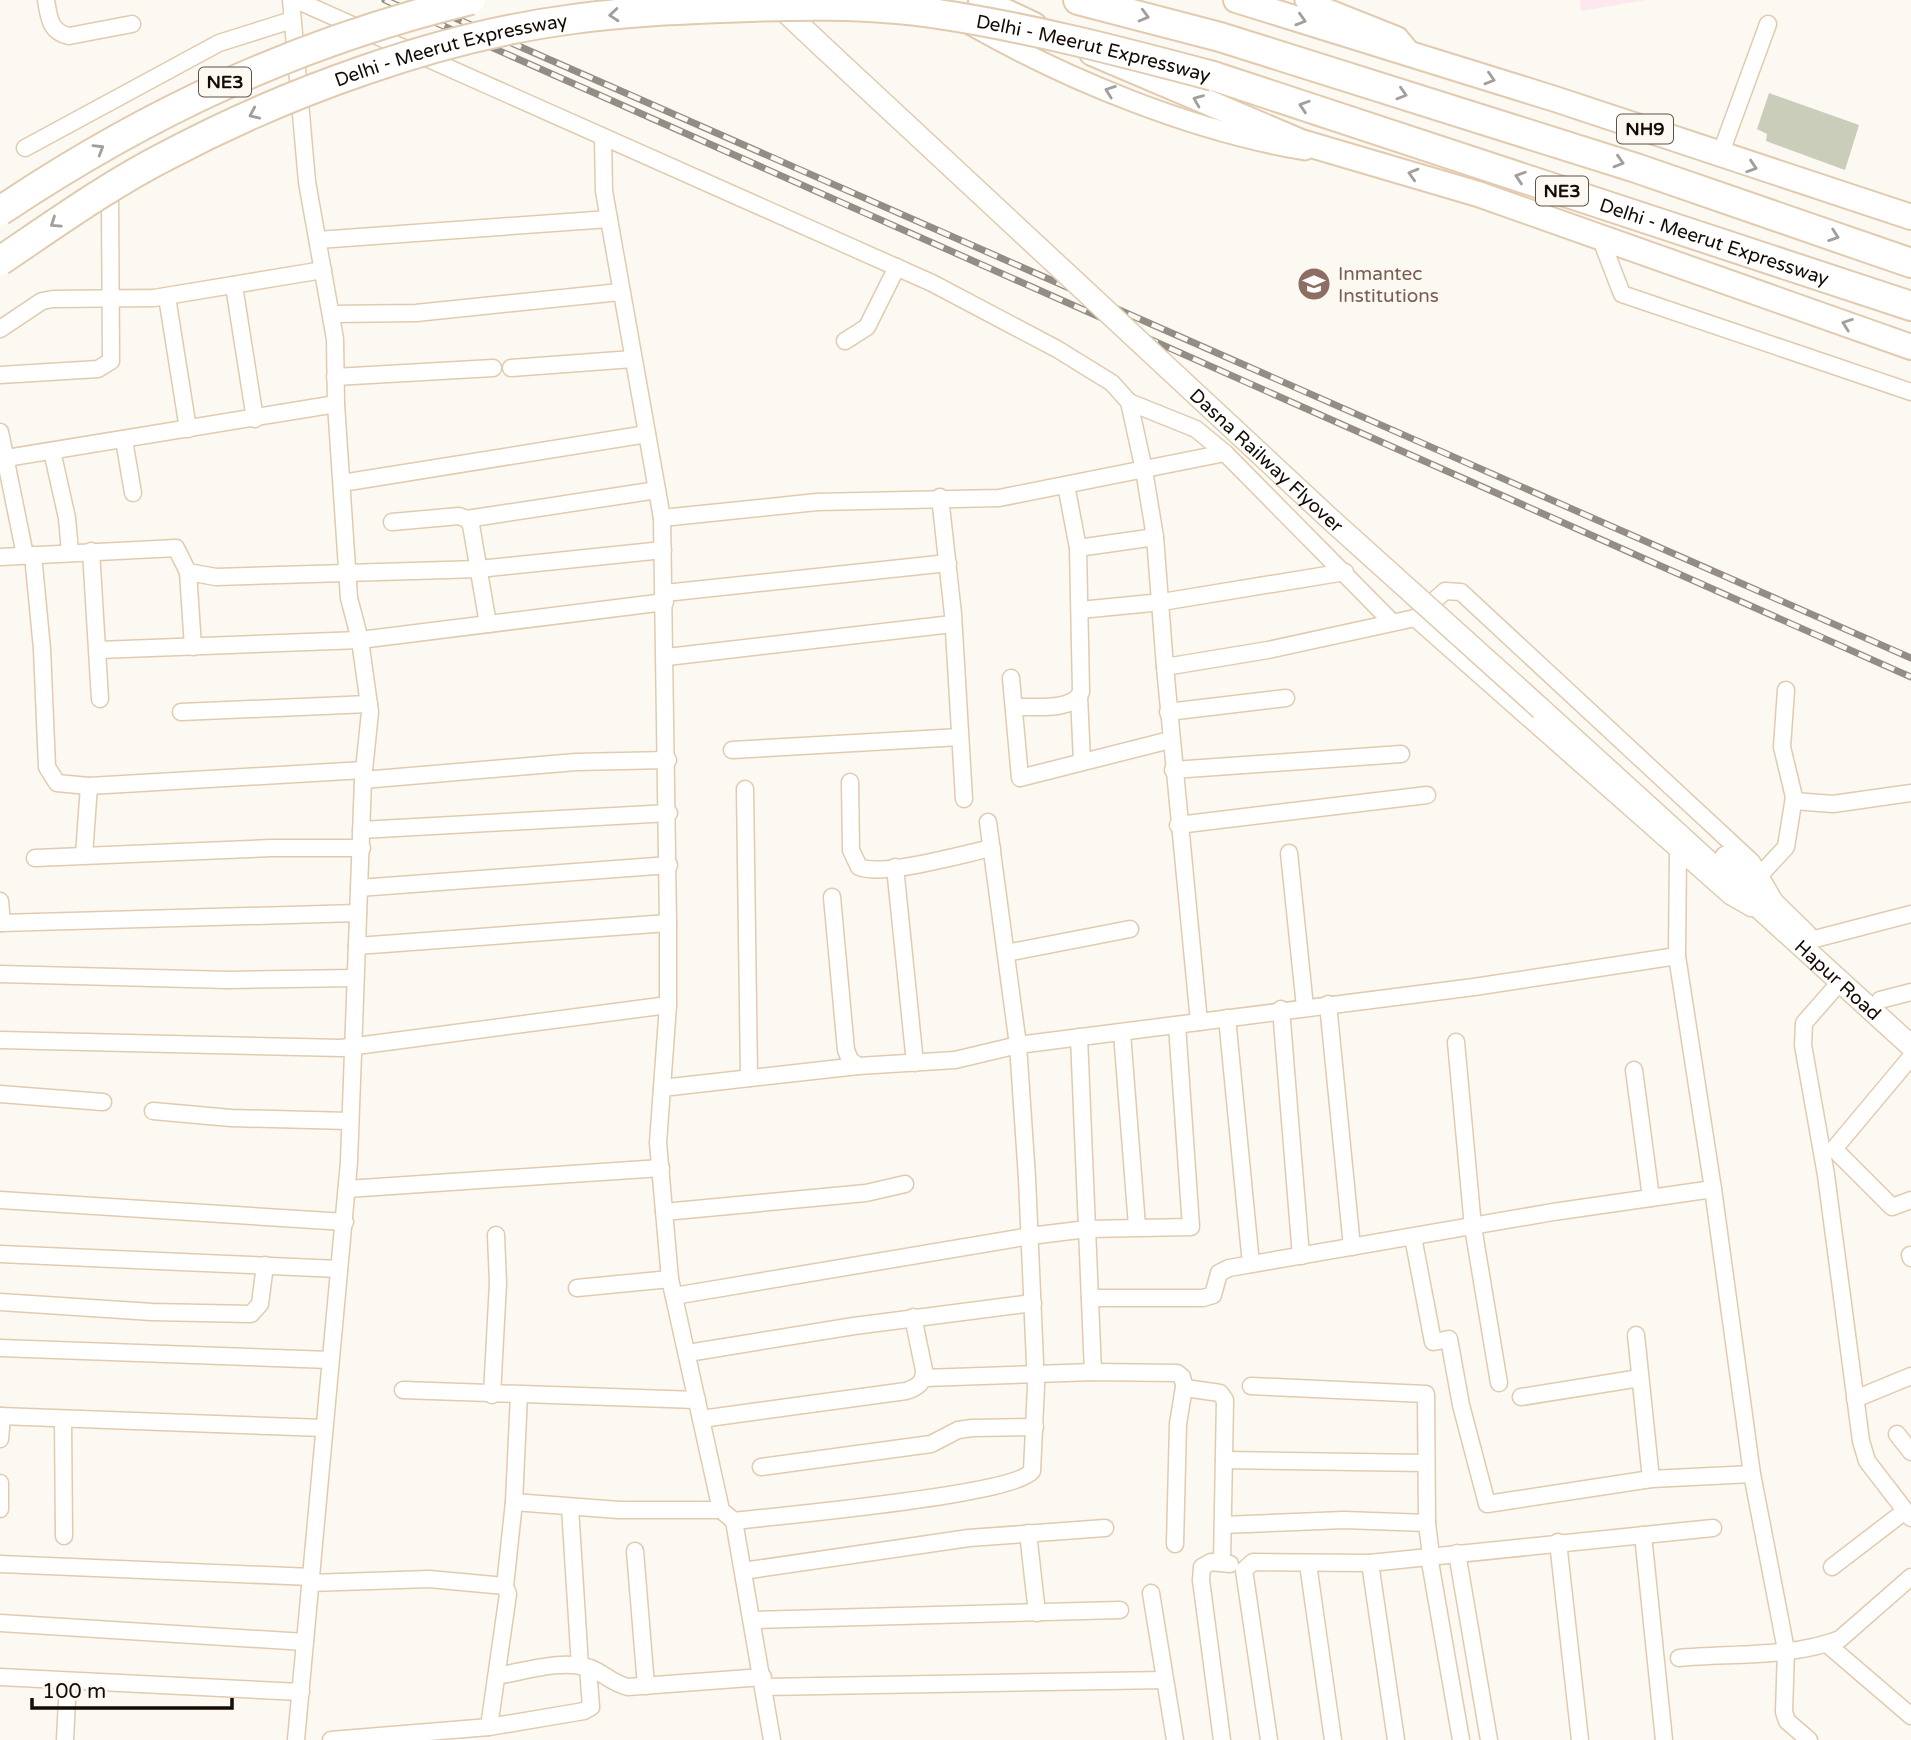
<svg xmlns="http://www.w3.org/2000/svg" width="1911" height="1740" font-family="'Varela Round',sans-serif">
<rect width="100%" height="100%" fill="#fcf8f2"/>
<!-- education -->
<path fill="#fde8ef" d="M1580,0H1646L1581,11Z"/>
<!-- green -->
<path fill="#c9cdb9" d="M1769,93L1859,125L1845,170L1766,141L1767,134L1757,129Z"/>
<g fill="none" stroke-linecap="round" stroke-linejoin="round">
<defs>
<g id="minor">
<path d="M46,0C49,18 50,32 69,36L132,24"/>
<path d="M291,0L307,182L335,339L336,404L349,598L360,640L370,712L363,780L349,1162L296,1740"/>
<path d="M296,0L932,283L1057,349L1112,383L1129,402L1144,470L1155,537L1165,667L1268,650L1415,618L1730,896L1751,908"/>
<path d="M603,137L604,191L662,518L668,923V1005L658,1143L670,1279L721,1510L734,1521L772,1740"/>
<path d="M25,148L219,43L292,20"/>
<path d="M1720,155L1768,24"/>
<path d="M1600,237L1622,294L1911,392"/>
<path d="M318,240L609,219"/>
<path d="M234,286L255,419"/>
<path d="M167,297L188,429"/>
<path d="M331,314L416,313L620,292"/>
<path d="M0,329L42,301L53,299L154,298L323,270"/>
<path d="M845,341L867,327L897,267"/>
<path d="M511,368L633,359"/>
<path d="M0,375L98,369L111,361L110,201"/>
<path d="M335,377L493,368"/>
<path d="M1129,402L1196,429L1225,453L1392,622"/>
<path d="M0,432L25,555"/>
<path d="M124,440L133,493"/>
<path d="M52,451L67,518L70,552"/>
<path d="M0,459L336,404"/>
<path d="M342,483L647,434"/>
<path d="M940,497L953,614L964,799"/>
<path d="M662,518L817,502L999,498L1225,453"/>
<path d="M467,519L657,490"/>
<path d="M392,522L459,516L467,519L471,525L488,624"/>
<path d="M1078,548L1155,537"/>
<path d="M91,551L100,699"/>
<path d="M33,555L42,649L47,767L57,783L89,786L364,770"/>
<path d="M0,557L176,548L188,572L216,577L479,569L663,550"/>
<path d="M188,572L193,647"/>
<path d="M665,593L948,563"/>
<path d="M1080,610L1162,602L1345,572"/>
<path d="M1415,618L1445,591L1461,592L1752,862L1773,898"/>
<path d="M98,650L360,640L665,602"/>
<path d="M667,657L952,624"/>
<path d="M1165,667L1199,1022"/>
<path d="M1011,678L1020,778L1170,740"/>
<path d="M1079,696L1082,762"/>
<path d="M1014,707C1032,706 1073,712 1081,692L1078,548L1066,485"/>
<path d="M181,712L369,704"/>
<path d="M1168,712L1286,698"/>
<path d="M732,750L960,737"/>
<path d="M1173,770L1401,754"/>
<path d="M363,780L576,762L668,760"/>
<path d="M850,782L851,850L859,867C884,877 962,854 992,848"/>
<path d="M745,789L749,1078"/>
<path d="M1794,801L1833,804L1911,793"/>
<path d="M1178,825L1427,795"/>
<path d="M361,830L669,813"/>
<path d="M1678,852L1677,956L1713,1189L1752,1474L1786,1650L1784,1712L1787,1721L1809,1740"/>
<path d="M1289,853L1305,1007"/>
<path d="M84,855L89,786"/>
<path d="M35,858L271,848H362"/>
<path d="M895,867L915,1063"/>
<path d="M1761,874L1786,847L1794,797L1782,747L1786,690"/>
<path d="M359,888L669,865"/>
<path d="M832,897L846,1050L850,1060L858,1066L955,1060L1018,1045L1474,987L1677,956"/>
<path d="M0,901L2,923"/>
<path d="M0,923L358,913"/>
<path d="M1811,940L1911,914"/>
<path d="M357,946L668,923"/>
<path d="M1006,953L1130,929"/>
<path d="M0,974L228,980L355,978"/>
<path d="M1840,982L1804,1023L1803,1045L1826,1175L1861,1441L1867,1461L1911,1518"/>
<path d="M1880,1000L1911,992"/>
<path d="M1328,1004L1352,1247"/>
<path d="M1281,1009L1301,1256"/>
<path d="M1227,1018L1251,1264"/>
<path d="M1122,1033L1137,1226"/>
<path d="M1079,1037L1093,1372"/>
<path d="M0,1040L341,1048L668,1005"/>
<path d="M1456,1042L1473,1227L1499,1383"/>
<path d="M1911,1057L1834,1149L1892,1207L1911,1200"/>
<path d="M1634,1070L1651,1198"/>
<path d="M662,1088L858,1066"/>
<path d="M0,1094L103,1102"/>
<path d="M153,1111L231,1118L349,1121"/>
<path d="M347,1189L661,1168"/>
<path d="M0,1200L345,1222"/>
<path d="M664,1212L866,1193L905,1184"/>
<path d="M1413,1237L1433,1342L1449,1339L1461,1405L1487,1504L1651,1479"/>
<path d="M0,1254L339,1269"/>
<path d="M1910,1255L1911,1258"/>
<path d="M577,1288L670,1279"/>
<path d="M674,1296L1030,1236L1087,1229L1191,1227L1177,1025"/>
<path d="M1090,1298H1203L1213,1295L1219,1273L1229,1268L1553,1212L1713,1189"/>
<path d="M0,1302L152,1312L251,1314L260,1304L265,1265"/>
<path d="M1636,1335L1651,1479L1752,1474"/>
<path d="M0,1348L330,1360"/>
<path d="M688,1353L854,1326L1033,1303"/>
<path d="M924,1378L1093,1372L1177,1373L1182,1377L1185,1388L1220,1393L1225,1400L1222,1563"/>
<path d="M1251,1386L1426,1394L1427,1523"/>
<path d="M403,1390L697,1400"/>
<path d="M492,1395L498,1283L496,1235"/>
<path d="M1521,1397L1640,1378"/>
<path d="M1855,1399L1911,1376"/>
<path d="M0,1416L324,1428"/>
<path d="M63,1419L64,1536"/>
<path d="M701,1419L906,1391C918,1387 924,1383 924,1370L913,1317"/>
<path d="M1897,1434L1911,1452"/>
<path d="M0,1439L2,1416"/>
<path d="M1224,1460L1426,1463"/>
<path d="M761,1467L931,1444L958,1430L972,1428L1035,1427"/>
<path d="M0,1483V1509"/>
<path d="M514,1502L619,1510H721"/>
<path d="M570,1507L580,1666"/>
<path d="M734,1521C778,1516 1014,1495 1032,1471L1036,1386L1027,1178L1018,1045L988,822"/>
<path d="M1223,1525L1344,1520L1427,1523L1431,1556"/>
<path d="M1028,1533L1037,1613"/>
<path d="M1643,1535L1664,1740"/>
<path d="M1558,1542L1580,1740"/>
<path d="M1175,1544L1178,1424L1184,1387"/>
<path d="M635,1551L646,1686"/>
<path d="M1457,1553L1489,1740"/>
<path d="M1429,1556L1461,1740"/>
<path d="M1370,1563L1396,1740"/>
<path d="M0,1564L311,1577"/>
<path d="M1308,1564L1333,1740"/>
<path d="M1832,1567L1905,1511"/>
<path d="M743,1571L969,1538L1105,1528"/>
<path d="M310,1583L429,1579L505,1586L508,1594L489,1727"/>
<path d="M505,1586L514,1502L519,1395"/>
<path d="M1151,1593L1175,1740"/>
<path d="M753,1620L1120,1610"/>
<path d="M0,1623L305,1642"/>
<path d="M1827,1644L1911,1716"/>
<path d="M1679,1658C1730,1653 1791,1658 1840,1639L1911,1577"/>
<path d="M497,1676C526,1671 561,1659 590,1668C604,1673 611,1683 628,1687L763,1677"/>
<path d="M0,1677L301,1692"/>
<path d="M764,1687L1165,1680"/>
<path d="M65,1740L68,1681"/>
<path d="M331,1740L489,1727L584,1711L591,1707L588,1668"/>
<path d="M1222,1740L1201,1580L1202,1567L1211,1562L1230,1564"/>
<path d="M1269,1740L1244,1570L1253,1562L1370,1563L1713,1528"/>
</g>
<g id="tertiary">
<path d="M1305,0L1398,37L1413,55"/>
<path d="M971,25C1070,81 1192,131 1305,150"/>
</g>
<g id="secondary">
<path d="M774,1L826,50"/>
<path id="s1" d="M1541,709L1911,1046"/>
<path d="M1726,857L1806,935"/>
</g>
<g id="trunk">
<path d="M981,0L1034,25"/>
<path d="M1236,0L1555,99L1911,217"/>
<path d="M1092,53L1301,142L1478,194L1911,347"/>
</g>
<g id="motorway">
<path d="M1078,0L1220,37L1636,168L1911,263"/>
<path id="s2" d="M1213,76L1911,306"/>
</g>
</defs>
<!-- minor casing -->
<use href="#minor" stroke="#e1cbaf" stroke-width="19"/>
<!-- tertiary casing -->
<use href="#tertiary" stroke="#e1cbaf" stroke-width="23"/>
<!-- secondary casing -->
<use href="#secondary" stroke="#e1cbaf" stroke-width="24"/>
<!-- trunk casing -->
<use href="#trunk" stroke="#e1cbaf" stroke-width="28"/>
<!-- motorway casing -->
<use href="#motorway" stroke="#e1cbaf" stroke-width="32"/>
<!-- minor -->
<use href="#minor" stroke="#fff" stroke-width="16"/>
<!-- tertiary -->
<use href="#tertiary" stroke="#fff" stroke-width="19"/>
<!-- secondary -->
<use href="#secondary" stroke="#fff" stroke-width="21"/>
<!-- trunk -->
<use href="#trunk" stroke="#fff" stroke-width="24"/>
<!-- motorway -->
<use href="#motorway" stroke="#fff" stroke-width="28"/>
<defs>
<g id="rail">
<path d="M385,0L1911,677"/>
<path d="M414,0L1911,658"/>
</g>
</defs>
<!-- rail casing -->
<use href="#rail" stroke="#938d86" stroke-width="7"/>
<!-- rail -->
<use href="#rail" stroke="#fcf8f2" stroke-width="4.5" stroke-dasharray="13" stroke-linecap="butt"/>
<defs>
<g id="secondary-bridge">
<path id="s3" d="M826,50L1329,518L1541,709"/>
</g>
<g id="motorway-bridge">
<path d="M0,211C148,112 298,42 471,0"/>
<path id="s4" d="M0,261C55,224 109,185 168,155C287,92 440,36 574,19C622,12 672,10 721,8C792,5 867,3 938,14C1031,28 1123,52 1213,76"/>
</g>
</defs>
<!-- secondary-bridge casing -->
<use href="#secondary-bridge" stroke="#e1cbaf" stroke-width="24" stroke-linecap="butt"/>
<!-- motorway-bridge casing -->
<use href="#motorway-bridge" stroke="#e1cbaf" stroke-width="32" stroke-linecap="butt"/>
<!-- secondary-bridge -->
<use href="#secondary-bridge" stroke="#fff" stroke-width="21"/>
<!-- motorway-bridge -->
<use href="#motorway-bridge" stroke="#fff" stroke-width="28"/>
</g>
<!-- one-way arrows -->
<defs><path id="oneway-chevron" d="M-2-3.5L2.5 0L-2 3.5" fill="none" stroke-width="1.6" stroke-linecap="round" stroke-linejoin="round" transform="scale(1.75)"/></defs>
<g stroke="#a19e9b">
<use href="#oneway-chevron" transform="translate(614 15) rotate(175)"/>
<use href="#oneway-chevron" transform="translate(1144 16) rotate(15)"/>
<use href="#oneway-chevron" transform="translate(1301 20) rotate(17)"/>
<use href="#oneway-chevron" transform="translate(1490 79) rotate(17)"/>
<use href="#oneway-chevron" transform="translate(1110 91) rotate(-160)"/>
<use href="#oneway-chevron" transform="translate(1402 94) rotate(17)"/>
<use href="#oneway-chevron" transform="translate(1198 100) rotate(-158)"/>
<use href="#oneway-chevron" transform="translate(1304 106) rotate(-162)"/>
<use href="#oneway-chevron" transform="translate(254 114) rotate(156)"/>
<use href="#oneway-chevron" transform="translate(99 149) rotate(-31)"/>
<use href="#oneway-chevron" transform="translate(1619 162) rotate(17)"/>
<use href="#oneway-chevron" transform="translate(1752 167) rotate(18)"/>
<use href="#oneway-chevron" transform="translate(1413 174) rotate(-164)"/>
<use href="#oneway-chevron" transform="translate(1520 177) rotate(-162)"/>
<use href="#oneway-chevron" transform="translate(55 223) rotate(146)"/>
<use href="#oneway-chevron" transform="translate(1834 236) rotate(19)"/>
<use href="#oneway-chevron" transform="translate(1847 324) rotate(-160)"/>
</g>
<!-- icons -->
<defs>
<symbol id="university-disc" viewBox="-11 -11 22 22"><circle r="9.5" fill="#8d6e63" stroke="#fcf8f2"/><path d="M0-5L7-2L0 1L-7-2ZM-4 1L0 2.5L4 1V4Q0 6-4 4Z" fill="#fff"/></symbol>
</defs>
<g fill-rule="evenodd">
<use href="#university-disc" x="1295" y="265" width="38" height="38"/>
</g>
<g text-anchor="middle" stroke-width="5" stroke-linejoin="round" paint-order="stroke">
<!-- shield labels -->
<g fill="#fcf8f2" stroke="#5a534b" stroke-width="2">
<rect x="199" y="67.5" width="52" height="29" rx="5"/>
<rect x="1617" y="114.5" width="56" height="29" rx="5"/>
<rect x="1536" y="176.5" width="52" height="29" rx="5"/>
</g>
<g font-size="18" font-weight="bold" fill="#140c04">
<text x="225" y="88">NE3</text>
<text x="1645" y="135">NH9</text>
<text x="1562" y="197">NE3</text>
</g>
<!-- street labels -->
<g font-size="19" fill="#140c04" stroke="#fcf8f2">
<text dy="7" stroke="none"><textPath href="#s4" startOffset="1153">Delhi - Meerut Expressway</textPath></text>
<text dy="7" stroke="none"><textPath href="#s4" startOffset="502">Delhi - Meerut Expressway</textPath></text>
<text dy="7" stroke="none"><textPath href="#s2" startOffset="528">Delhi - Meerut Expressway</textPath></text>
<text dy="7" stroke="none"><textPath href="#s3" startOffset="602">Dasna Railway Flyover</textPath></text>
<text dy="7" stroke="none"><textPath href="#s1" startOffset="402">Hapur Road</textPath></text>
</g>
<!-- education labels -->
<g font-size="19" fill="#785e54" stroke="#fcf8f2" text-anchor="start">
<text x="1338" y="280">Inmantec<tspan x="1338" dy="22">Institutions</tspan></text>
</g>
</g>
<!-- scale -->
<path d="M32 1698v10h200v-10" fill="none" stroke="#140c04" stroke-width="3.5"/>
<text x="42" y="1698" font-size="21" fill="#140c04" stroke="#fcf8f2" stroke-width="5" paint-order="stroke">100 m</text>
</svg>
